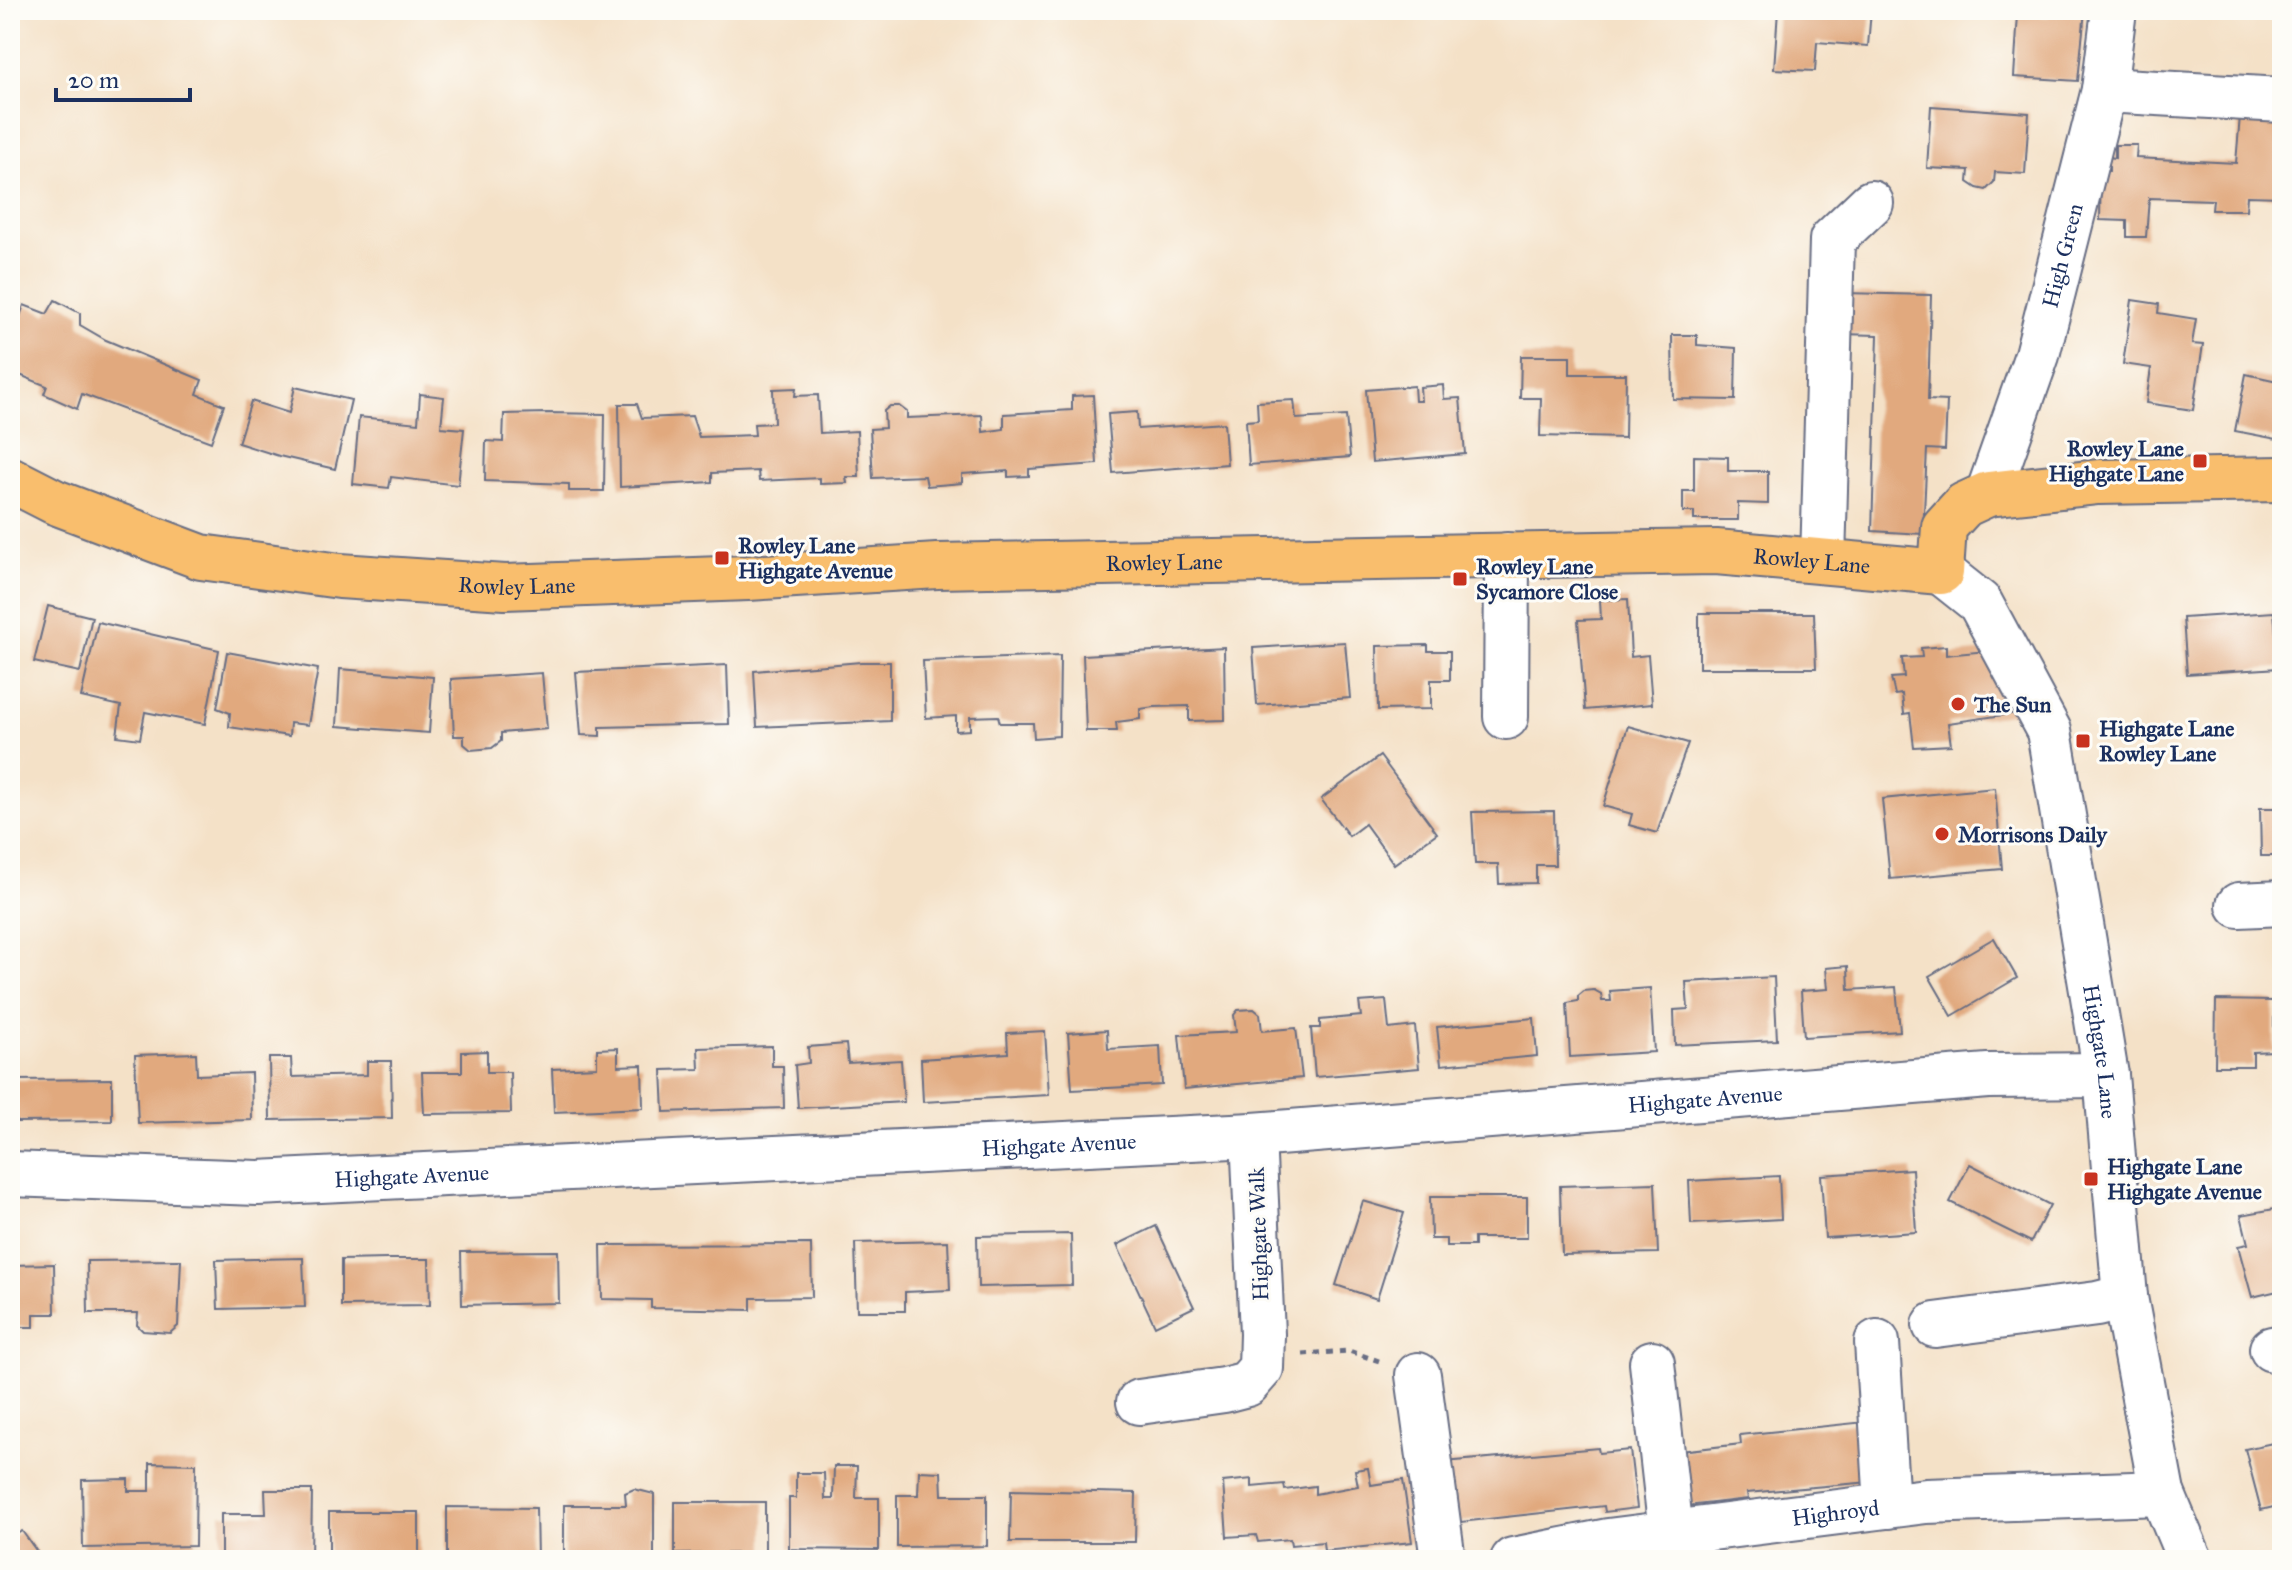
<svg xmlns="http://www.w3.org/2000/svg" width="2292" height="1570" font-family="'IM FELL Great Primer',serif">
<rect width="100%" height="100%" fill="#fdfcf7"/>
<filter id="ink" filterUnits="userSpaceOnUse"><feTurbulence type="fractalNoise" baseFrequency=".0125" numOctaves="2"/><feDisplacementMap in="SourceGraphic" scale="16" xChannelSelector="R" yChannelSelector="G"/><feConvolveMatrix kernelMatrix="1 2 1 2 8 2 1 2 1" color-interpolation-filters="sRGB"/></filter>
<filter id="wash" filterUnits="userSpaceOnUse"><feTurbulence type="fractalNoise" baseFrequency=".006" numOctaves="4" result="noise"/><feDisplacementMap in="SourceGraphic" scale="32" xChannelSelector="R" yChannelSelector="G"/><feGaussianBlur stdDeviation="1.8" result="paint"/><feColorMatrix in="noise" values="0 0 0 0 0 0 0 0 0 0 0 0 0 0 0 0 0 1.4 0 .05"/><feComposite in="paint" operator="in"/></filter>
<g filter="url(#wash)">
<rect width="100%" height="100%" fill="#f4e1c7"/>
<g id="blocks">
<!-- building -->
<g fill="#e1a97e">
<path d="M1778,10H1871L1868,46L1817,42L1815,71L1774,69Z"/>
<path d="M2049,10H2085L2078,81L2014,77L2018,14L2048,17Z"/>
<path d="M1931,106L2029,113L2025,174L1995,172L1994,182L1986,190L1977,188L1968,182L1969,170L1927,168Z"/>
<path d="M2240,116L2281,118L2277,166L2282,167V197L2247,196L2246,210H2212L2213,200L2149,198L2146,237H2127V221L2100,220L2101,171H2109V157L2115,158V145H2137L2136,158L2236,163Z"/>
<path d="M1843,293L1931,295L1928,400L1947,401L1945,450L1927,449L1923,534L1872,531L1878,335L1842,334Z"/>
<path d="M55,300L80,313V325L106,340L202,380L197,394L224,405L211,442L82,394L77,409L44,394L47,386L10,371V322L17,325L24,305L47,314Z"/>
<path d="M2132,300L2159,304L2158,313L2196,319L2192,344L2203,345L2193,410L2146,403L2151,368L2123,364Z"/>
<path d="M1672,335H1697V345L1736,348L1735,400L1673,399Z"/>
<path d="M1521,356H1570V374H1626L1625,438L1540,436L1541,398H1520Z"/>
<path d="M2246,374L2282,382V440L2235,431Z"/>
<path d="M1443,385L1444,399L1460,398L1465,454L1372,462L1366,390L1414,386L1415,401H1421L1420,387Z"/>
<path d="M295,387L351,400L335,469L279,456L238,443L251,401L289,413Z"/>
<path d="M796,388L795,396L818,395L820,433L857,431L859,477H846L847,483L820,484V478L759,481L758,471L712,473V482L620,487L619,404H637L642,418L692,416L699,437L755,435L754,424L774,423L773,389Z"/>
<path d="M420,394L444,397L441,427L464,429L458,485L391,477L389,488L353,484L359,417L418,423Z"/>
<path d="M1093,395L1097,464L1029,469V476L1008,477V471L962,474V483L927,486L925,476L873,478L870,429L885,428L884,411L890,406H899L907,412V418L982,415L983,432L1004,429V414L1072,410V396Z"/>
<path d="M1294,400L1296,419L1346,416L1350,457L1249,465L1246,421L1258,420L1257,402Z"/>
<path d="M1137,412L1138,429L1224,423L1227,464L1113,473L1108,414Z"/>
<path d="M547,413L605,414L604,491H569V484L485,481L486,441L503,442L504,414Z"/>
<path d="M1694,456L1728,457V471H1768V504L1738,503V520H1694V512H1683V491H1694Z"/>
<path d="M1628,599L1631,657L1648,655L1652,704L1585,710L1578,620L1601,619L1600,600Z"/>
<path d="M48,606L92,617L80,672L34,662Z"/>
<path d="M2274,612L2279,668L2187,674L2183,618Z"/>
<path d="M1699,613H1814L1816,668H1699Z"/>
<path d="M98,622L219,650L205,724L145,712L140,739L117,736L121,706L81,697Z"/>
<path d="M1345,642L1350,698L1257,705L1253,648Z"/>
<path d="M1428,645V651H1450V680H1431V709L1378,710L1377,646Z"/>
<path d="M1946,646V655L1987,651L2017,713L1948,723L1951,745L1914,747L1910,713L1904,714L1902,694L1895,695L1891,678L1904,677L1902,658L1922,657L1921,648Z"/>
<path d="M1224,647L1225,720L1189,721V706L1154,707L1140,709V719L1116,722L1117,731H1086L1083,655Z"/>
<path d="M227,652L318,669L308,725L290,723L289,736L229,727L230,713L217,708Z"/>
<path d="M1060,656L1059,736L1034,738L1033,723H1000L998,716L970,717V730L956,731V716L926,718L923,661Z"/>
<path d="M861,662H890V721L757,727L754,671Z"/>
<path d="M727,665L729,724L600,727V736L581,735L576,672Z"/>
<path d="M340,669L433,677L429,733L337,726Z"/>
<path d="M542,673L547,729L501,733V741L492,748L471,750L464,744V736H454L451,679Z"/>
<path d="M1628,726L1688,743L1657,833L1629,825L1632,814L1603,806Z"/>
<path d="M1380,756L1437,833L1394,864L1365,824L1349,836L1321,799Z"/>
<path d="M1995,788L2002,869L1890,879L1882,799Z"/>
<path d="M2260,808H2282V856H2261Z"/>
<path d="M1554,811L1555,865H1536V883L1499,884L1498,864H1475L1472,812Z"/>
<path d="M1994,938L2017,978L1952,1016L1929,976Z"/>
<path d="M1848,966L1849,990L1896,987L1900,1031L1804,1037L1801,991L1828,989L1826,968Z"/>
<path d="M1774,977L1777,1040L1675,1045L1674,1010L1688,1009L1686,982Z"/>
<path d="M1650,988L1654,1052L1570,1057L1567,1003L1578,1001V996L1584,991L1594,990L1601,994L1602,1001H1611L1610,991Z"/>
<path d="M1386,1000L1389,1029L1415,1026L1419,1068L1315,1077L1311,1028H1320V1020L1361,1016L1359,1002Z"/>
<path d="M2216,1000L2274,1001V1051L2253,1052V1066H2215Z"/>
<path d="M1254,1009L1260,1014L1262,1031L1296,1028L1302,1078L1184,1089L1179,1035L1236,1032L1234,1015L1238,1010Z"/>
<path d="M1534,1018L1537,1056L1441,1065L1437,1027Z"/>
<path d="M1107,1030L1108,1049L1160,1046L1162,1085L1072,1090L1068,1033Z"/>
<path d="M1045,1031L1049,1095L923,1102L921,1059L1008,1053L1007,1033Z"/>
<path d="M846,1044L848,1063L901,1060L904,1102L798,1108L795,1065L809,1063L808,1047Z"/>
<path d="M772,1046V1066H783L784,1108L664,1112L662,1070L699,1069L698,1048Z"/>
<path d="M618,1048V1066L642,1065L643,1108L554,1112L552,1069L597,1067V1049Z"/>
<path d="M487,1051V1072H510L511,1113L424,1114L422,1072H462V1052Z"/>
<path d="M196,1053L197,1075L251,1073L252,1120L138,1123L135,1055Z"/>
<path d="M269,1058H291L292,1077L367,1075V1061H391L392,1118L270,1120Z"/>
<path d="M112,1079V1121L16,1122L15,1080Z"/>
<path d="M1970,1164L2050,1205L2031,1242L1950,1202Z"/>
<path d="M1912,1169L1916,1232L1825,1238L1821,1175Z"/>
<path d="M1779,1176L1781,1219L1691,1224L1689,1181Z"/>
<path d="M1655,1183L1658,1253L1562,1255L1560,1186Z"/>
<path d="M1430,1197H1527V1238H1474V1246H1446V1239H1431Z"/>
<path d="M1363,1201L1404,1213L1377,1299L1336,1285Z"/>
<path d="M2280,1208L2282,1290L2252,1297L2238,1246L2248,1244L2241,1215Z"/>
<path d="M1156,1226L1194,1307L1155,1326L1117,1245Z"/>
<path d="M1071,1234L1072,1285L978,1287L977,1236Z"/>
<path d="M948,1241L950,1290L905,1292V1311H857L855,1243Z"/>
<path d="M811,1244L812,1297L751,1298V1310L651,1308V1300L602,1299L601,1245Z"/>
<path d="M558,1251L559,1303L462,1305L461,1252Z"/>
<path d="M303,1258L305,1307L218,1309L216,1260Z"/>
<path d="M387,1259H429L430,1305L341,1306V1260Z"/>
<path d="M181,1260L178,1326L170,1333L143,1331L137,1325L138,1313H88L87,1261Z"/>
<path d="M54,1264L55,1314H34V1327H10V1265Z"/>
<path d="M1865,1422L1870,1482L1747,1493L1748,1499L1687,1506L1680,1451L1741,1444L1740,1435Z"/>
<path d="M2282,1441V1505L2261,1510L2245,1449Z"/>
<path d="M1598,1448L1599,1453L1630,1450L1637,1508L1605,1512L1604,1506L1452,1523L1445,1462Z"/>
<path d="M150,1463L196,1464L195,1546L83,1548L82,1480L128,1479V1491H150Z"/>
<path d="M834,1466H857L856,1498H879V1550L789,1549V1498H796V1473H824L825,1499H833Z"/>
<path d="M1368,1468L1371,1485L1403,1480L1412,1542L1324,1551L1323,1542L1291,1545L1290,1539L1258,1542L1256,1535L1227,1537L1223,1482L1252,1479V1487L1284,1484L1285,1490L1315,1486V1494L1358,1486L1355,1470Z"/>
<path d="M919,1471L941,1472L942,1495H987V1546L897,1547V1495H918Z"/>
<path d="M634,1489L654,1494V1557H564V1505H626L625,1493Z"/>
<path d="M265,1490H312L311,1560H221V1514H266Z"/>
<path d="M1011,1490L1136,1493L1135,1542H1010Z"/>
<path d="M675,1502H765V1553L675,1554Z"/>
<path d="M447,1507L536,1508L537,1559H447Z"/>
<rect x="329" y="1512" width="90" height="48"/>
<path d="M22,1531L43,1560H10V1538Z"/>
</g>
</g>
</g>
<g filter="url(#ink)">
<use href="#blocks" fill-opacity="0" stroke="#676d83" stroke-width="2"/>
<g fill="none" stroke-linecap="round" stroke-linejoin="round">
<defs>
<g id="minor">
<path d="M2104,90L2282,100"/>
<path id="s1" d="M1988,494L2037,355L2104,90L2114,10"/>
<path d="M1823,561L1832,240L1871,203"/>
<path id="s2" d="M1941,572L1980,603L2049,731L2106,1075L2125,1297L2162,1493L2190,1560"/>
<path d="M1506,717L1507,555"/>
<path d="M2239,905L2282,903"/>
<path id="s3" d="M10,1174L258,1183L1253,1135L1988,1076L2106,1075"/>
<path d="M1935,1325L2097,1304L2125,1297"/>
<path d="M1877,1342L1887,1506"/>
<path d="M2272,1349L2282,1347"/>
<path d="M1652,1363L1671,1533"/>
<path d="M1418,1375L1443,1560"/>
<path d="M1139,1402L1224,1390L1247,1384L1261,1368L1262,1334L1253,1135"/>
<path id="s4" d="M1513,1560L1608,1541L1926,1501L2162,1493"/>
</g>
<g id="major">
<path id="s5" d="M10,479L55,502L201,557L340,576L505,587L748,578L937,566L1652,553L1716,552L1941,572L1944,527L1964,505L1988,494L2098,482L2282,479"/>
</g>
</defs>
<!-- minor casing -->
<use href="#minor" stroke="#676d83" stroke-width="48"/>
<!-- major casing -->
<use href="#major" stroke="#676d83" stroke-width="48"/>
<!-- path -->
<path stroke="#676d83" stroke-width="5" stroke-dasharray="6 6" stroke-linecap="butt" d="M1303,1354L1349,1351L1379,1361"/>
<!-- minor -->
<use href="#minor" stroke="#fff" stroke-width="44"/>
<!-- major -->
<use href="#major" stroke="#f9be6d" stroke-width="44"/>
</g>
</g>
<!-- markers -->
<g fill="#c8321e" stroke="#fdfcf7" stroke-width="3">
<rect x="2192" y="453" width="16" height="16" rx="4"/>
<rect x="714" y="550" width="16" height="16" rx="4"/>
<rect x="1452" y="571" width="16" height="16" rx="4"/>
<circle cx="1958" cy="704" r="8"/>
<rect x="2075" y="733" width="16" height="16" rx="4"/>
<circle cx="1942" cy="834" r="8"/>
<rect x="2083" y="1171" width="16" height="16" rx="4"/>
</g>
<g text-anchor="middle" stroke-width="6" stroke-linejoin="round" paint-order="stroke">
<!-- street labels -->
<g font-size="22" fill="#1b2f5e" stroke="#fdfcf7">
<text dy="8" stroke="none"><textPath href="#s1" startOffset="250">High Green</textPath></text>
<text dy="8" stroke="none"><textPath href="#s5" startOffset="1820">Rowley Lane</textPath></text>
<text dy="8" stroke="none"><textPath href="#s5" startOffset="1172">Rowley Lane</textPath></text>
<text dy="8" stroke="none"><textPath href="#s5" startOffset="524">Rowley Lane</textPath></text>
<text dy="8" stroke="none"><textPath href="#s2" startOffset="520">Highgate Lane</textPath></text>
<text dy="8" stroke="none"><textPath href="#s3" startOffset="1698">Highgate Avenue</textPath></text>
<text dy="8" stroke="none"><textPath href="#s3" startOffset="1050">Highgate Avenue</textPath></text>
<text dy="8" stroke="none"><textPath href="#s3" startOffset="402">Highgate Avenue</textPath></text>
<text transform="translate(1258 1234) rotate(-92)" y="8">Highgate Walk</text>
<text dy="8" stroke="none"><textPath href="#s4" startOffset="326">Highroyd</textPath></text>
</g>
<!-- poi labels -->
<g font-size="22" font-weight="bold" fill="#1b2f5e" stroke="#fdfcf7" text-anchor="start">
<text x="2184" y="456" text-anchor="end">Rowley Lane<tspan x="2184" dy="25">Highgate Lane</tspan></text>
<text x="738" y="553">Rowley Lane<tspan x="738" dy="25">Highgate Avenue</tspan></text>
<text x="1476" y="574">Rowley Lane<tspan x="1476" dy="25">Sycamore Close</tspan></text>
<text x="1974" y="712">The Sun</text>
<text x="2099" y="736">Highgate Lane<tspan x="2099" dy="25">Rowley Lane</tspan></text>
<text x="1958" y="842">Morrisons Daily</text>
<text x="2107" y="1174">Highgate Lane<tspan x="2107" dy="25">Highgate Avenue</tspan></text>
</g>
</g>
<!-- margin -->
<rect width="2292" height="1570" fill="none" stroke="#fdfcf7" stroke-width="40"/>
<!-- scale -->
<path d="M56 88v12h134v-12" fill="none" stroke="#1b2f5e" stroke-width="4"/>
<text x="68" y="88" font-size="24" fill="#1b2f5e" stroke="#fdfcf7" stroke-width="6" paint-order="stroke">20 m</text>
</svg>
